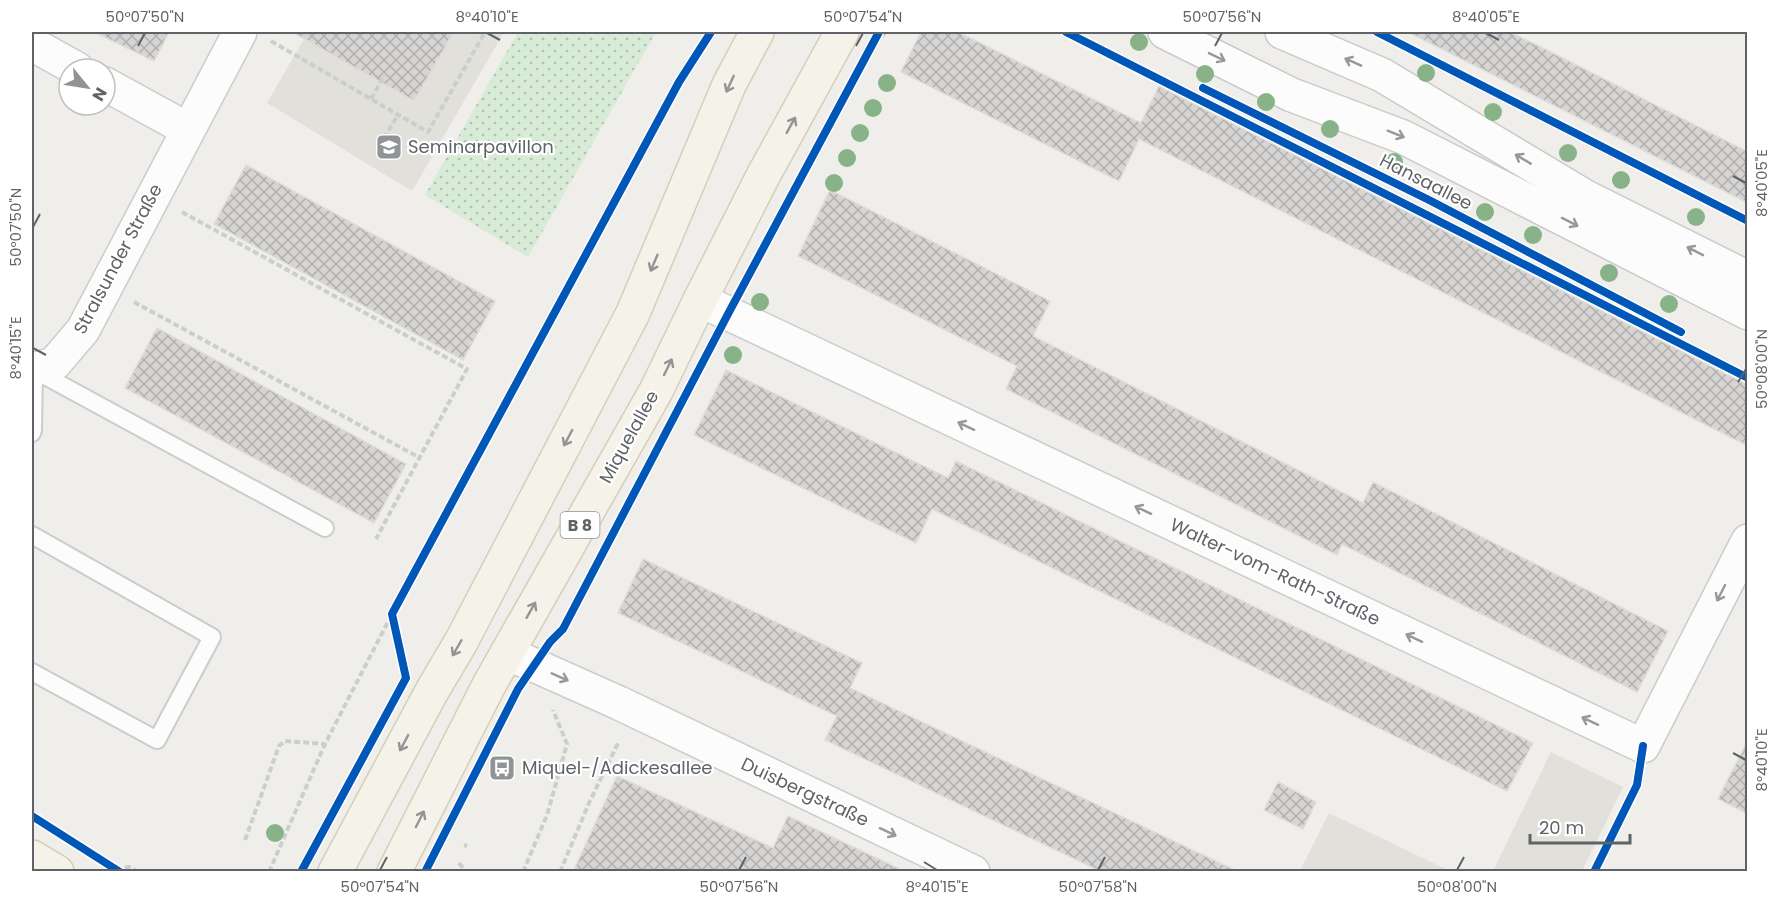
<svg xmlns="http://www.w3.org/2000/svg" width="1779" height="903" font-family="Poppins,sans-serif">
<defs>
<pattern id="garden-dots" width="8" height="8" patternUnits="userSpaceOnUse" patternTransform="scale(1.5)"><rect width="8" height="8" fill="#d8ebd6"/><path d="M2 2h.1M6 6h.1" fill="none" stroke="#b2c2b1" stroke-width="1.8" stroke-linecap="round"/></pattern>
<pattern id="building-cross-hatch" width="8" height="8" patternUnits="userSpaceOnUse" patternTransform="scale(1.5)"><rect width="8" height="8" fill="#d6d5d3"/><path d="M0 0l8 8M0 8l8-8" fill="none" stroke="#b1b0af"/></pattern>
</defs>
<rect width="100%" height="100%" fill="#efeeea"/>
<!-- education -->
<g fill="#e2e0da">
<path d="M308,32H504L412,191L267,103Z"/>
<path d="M1551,752L1623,787L1582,871H1493Z"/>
<path d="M1329,813L1450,871H1300Z"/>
</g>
<!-- garden -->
<path fill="url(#garden-dots)" d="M518,32H656L528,257L425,195Z"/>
<!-- building -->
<g fill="url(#building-cross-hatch)" stroke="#deddd9" stroke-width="1.5">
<path d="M94,32H169L154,61Z"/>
<path d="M292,32H454L414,101Z"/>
<path d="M921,32H958L1141,123L1159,86L1748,385V446L1139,139L1119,181L901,72Z"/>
<path d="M1408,32H1509L1539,46L1748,152V203Z"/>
<path d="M246,165L495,301L463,360L214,224Z"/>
<path d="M830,190L1050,301L1033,336L1363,503L1373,482L1668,631L1637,692L1342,544L1337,555L1006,389L1017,366L798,256Z"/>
<path d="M157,328L406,464L374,523L125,388Z"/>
<path d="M726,370L948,478L956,461L1533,743L1507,791L932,509L916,543L694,435Z"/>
<path d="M643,559L862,663L850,688L1239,872H1102L825,740L837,716L618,613Z"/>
<path d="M1748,740V814L1718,799Z"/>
<path d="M617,776L773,848L788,816L906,872H573Z"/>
<path d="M1278,782L1316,802L1303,829L1264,810Z"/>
</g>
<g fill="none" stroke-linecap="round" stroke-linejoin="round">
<defs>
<g id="lane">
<path d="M32,433L33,430L34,370L325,528"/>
<path d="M32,535L212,637L157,740L32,672"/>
</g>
<g id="street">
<path d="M32,44L77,69"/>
<path d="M105,84L187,129"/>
<path d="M700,300L1643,746L1748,541"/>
<path d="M32,370L54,364L83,330L240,32"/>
<path d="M507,653L619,703L973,872"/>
</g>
<g id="secondary">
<path d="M1165,32L1292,95L1403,137L1748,313"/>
<path d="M1282,32L1382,75L1584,196L1748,278"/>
</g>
<g id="primary">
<path d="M32,857L57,872"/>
<path d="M335,872L432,691L461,642L633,313L729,85L757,32"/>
<path d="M394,872L489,685L656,391L700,300L763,176L842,32"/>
</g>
</defs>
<!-- lane casing -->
<use href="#lane" stroke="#cbcccc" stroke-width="20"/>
<!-- street casing -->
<use href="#street" stroke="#cbcccc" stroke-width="36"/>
<!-- secondary casing -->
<use href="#secondary" stroke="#cacacb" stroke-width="36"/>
<!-- primary casing -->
<use href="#primary" stroke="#d7ceb8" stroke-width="36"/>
<!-- path -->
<g stroke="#cacfcc" stroke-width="4" stroke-dasharray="6 3" stroke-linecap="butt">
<path d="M271,41L428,132L485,32"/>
<path d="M875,43L886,32"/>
<path d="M371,99L385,74"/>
<path d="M379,146L398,115"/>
<path d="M182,212L467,369L376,539"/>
<path d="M134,302L420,458"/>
<path d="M502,768L511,759"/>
<path d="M245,840L279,746L285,741L325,744"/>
<path d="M464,845L467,846"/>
<path d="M459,863L466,872"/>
<path d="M116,869L129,867L138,872"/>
<path d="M269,872L325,744L392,614"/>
<path d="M523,872L547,815L567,744L553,710"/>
<path d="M560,872L589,803L619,741"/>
</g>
<!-- lane -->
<use href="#lane" stroke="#fdfcfc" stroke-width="16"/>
<!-- street -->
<use href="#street" stroke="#fdfcfc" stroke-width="33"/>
<!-- secondary -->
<use href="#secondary" stroke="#fdfcfc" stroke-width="33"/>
<!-- primary -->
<use href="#primary" stroke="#f4f2e9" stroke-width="33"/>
<defs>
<g id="cycleway">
<path d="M1066,32L1748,378"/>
<path d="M1377,32L1748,221"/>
<path d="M1203,88L1431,201L1681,332"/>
<path d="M32,816L120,872"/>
<path d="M301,872L406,678L392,614L679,82L711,32"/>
<path d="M425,872L518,689L550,642L563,629L728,314L879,32"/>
<path d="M1594,872L1637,785L1643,746"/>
</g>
</defs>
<!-- cycleway casing -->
<use href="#cycleway" stroke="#fff" stroke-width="11"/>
<!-- cycleway -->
<use href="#cycleway" stroke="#0057b8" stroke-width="8"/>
</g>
<!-- trees -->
<g fill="#88b388">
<circle cx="1139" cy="42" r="9"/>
<circle cx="1426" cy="73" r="9"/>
<circle cx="1205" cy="74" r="9"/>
<circle cx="887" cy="83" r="9"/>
<circle cx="1266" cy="102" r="9"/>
<circle cx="873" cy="108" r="9"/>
<circle cx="1493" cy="112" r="9"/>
<circle cx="1330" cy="129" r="9"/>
<circle cx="860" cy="133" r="9"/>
<circle cx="1568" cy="153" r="9"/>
<circle cx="847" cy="158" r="9"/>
<circle cx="1394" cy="162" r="9"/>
<circle cx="1621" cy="180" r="9"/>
<circle cx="834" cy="183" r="9"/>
<circle cx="1485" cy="212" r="9"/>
<circle cx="1696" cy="217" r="9"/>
<circle cx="1533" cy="235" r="9"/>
<circle cx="1609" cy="273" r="9"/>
<circle cx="760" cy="302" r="9"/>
<circle cx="1669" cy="304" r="9"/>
<circle cx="733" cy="355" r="9"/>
<circle cx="275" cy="833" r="9"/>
</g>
<!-- one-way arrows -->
<defs><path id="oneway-shaft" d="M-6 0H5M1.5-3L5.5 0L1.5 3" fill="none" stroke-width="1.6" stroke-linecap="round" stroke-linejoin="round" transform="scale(1.5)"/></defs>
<g stroke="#96999c">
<use href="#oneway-shaft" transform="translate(1217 57) rotate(26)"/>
<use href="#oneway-shaft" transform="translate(1353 62) rotate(-156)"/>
<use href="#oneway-shaft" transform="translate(1396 134) rotate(22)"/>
<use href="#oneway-shaft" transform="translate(1523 159) rotate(-149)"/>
<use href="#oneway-shaft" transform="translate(1570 222) rotate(27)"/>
<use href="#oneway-shaft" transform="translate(1695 251) rotate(-153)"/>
<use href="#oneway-shaft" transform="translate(966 426) rotate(-155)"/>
<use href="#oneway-shaft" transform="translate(1143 510) rotate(-155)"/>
<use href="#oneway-shaft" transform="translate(1721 593) rotate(117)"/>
<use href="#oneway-shaft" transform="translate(1414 638) rotate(-155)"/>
<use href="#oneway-shaft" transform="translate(560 677) rotate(24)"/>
<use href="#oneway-shaft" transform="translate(1590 721) rotate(-155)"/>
<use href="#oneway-shaft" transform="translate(888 832) rotate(25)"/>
</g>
<g stroke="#939595">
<use href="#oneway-shaft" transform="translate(730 84) rotate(115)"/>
<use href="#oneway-shaft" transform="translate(791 125) rotate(-61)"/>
<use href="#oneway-shaft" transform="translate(654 263) rotate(113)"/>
<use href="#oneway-shaft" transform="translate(668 367) rotate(-64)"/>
<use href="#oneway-shaft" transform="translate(568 438) rotate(118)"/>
<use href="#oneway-shaft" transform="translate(531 610) rotate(-60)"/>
<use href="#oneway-shaft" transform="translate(457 648) rotate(120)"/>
<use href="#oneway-shaft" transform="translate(404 743) rotate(118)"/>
<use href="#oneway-shaft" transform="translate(420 819) rotate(-63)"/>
</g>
<!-- ticks -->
<path fill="none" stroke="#5f6368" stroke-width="2" d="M487,33L500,40M1486,33L1499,40M138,46L145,33M856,46L863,33M1215,46L1222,33M1733,176L1746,183M33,227L40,214M33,348L46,355M1738,382L1746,369M1733,753L1746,760M924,862L937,870M380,870L387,857M739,870L746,857M1098,870L1105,857M1457,870L1464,857"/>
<!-- icons -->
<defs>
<symbol id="university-square" viewBox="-11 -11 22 22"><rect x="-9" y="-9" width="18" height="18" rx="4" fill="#919496" stroke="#fff"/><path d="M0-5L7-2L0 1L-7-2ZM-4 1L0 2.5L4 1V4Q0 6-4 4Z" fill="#fff"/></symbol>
<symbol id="bus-square" viewBox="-11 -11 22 22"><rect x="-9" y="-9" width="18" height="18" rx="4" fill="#919496" stroke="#fff"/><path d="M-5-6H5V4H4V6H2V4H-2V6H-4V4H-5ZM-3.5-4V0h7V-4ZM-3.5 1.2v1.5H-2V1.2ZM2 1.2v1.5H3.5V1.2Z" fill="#fff"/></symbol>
</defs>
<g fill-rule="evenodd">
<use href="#university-square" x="374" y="132" width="30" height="30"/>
<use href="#bus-square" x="487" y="753" width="30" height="30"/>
</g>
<g text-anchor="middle" stroke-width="4.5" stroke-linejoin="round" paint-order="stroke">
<!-- shield labels -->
<rect fill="#fff" stroke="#8f9295" stroke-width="1.5" x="560.5" y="512" width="39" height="26" rx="4.5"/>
<g font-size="16" font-weight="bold" fill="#5f6368">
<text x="580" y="531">B 8</text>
</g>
<!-- poi labels -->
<g font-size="18" fill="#5f6368" stroke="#fff" text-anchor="start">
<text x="408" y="153">Seminarpavillon</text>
<text x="522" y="774">Miquel-/Adickesallee</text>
</g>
<!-- street labels -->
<g font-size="18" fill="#5f6368" stroke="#fff">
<text transform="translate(1426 182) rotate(27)" y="6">Hansaallee</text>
<text transform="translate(118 259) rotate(-62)" y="6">Stralsunder Straße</text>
<text transform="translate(629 437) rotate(-61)" y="6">Miquelallee</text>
<text transform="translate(1275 572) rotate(25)" y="6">Walter-vom-Rath-Straße</text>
<text transform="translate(805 792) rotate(25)" y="6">Duisbergstraße</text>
</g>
</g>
<!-- border -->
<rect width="1779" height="903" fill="none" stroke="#ffffff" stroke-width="66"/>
<!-- north arrow -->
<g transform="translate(87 87) rotate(120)"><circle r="28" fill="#ffffff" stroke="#bfc1c3" stroke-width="1.5"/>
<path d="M0-4.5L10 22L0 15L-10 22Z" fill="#919496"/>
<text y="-9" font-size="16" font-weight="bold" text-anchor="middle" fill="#5f6368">N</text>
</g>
<!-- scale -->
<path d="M1530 834v9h100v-9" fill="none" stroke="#5f6368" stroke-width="3"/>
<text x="1539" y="834" font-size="18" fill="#5f6368" stroke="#ffffff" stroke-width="4.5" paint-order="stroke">20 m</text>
<rect x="33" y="33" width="1713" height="837" fill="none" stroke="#5f6368" stroke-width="2"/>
<g font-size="15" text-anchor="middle" fill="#5f6368">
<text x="145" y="22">50°07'50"N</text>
<text x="487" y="22">8°40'10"E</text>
<text x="863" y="22">50°07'54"N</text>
<text x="1222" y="22">50°07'56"N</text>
<text x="1486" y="22">8°40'05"E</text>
<text transform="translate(1762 183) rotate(-90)" y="5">8°40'05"E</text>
<text transform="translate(16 227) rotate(-90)" y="5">50°07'50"N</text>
<text transform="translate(16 348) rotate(-90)" y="5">8°40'15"E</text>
<text transform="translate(1762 369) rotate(-90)" y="5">50°08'00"N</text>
<text transform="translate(1762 760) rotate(-90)" y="5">8°40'10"E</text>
<text x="380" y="892">50°07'54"N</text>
<text x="739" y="892">50°07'56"N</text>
<text x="937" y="892">8°40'15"E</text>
<text x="1098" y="892">50°07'58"N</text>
<text x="1457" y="892">50°08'00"N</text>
</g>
</svg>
